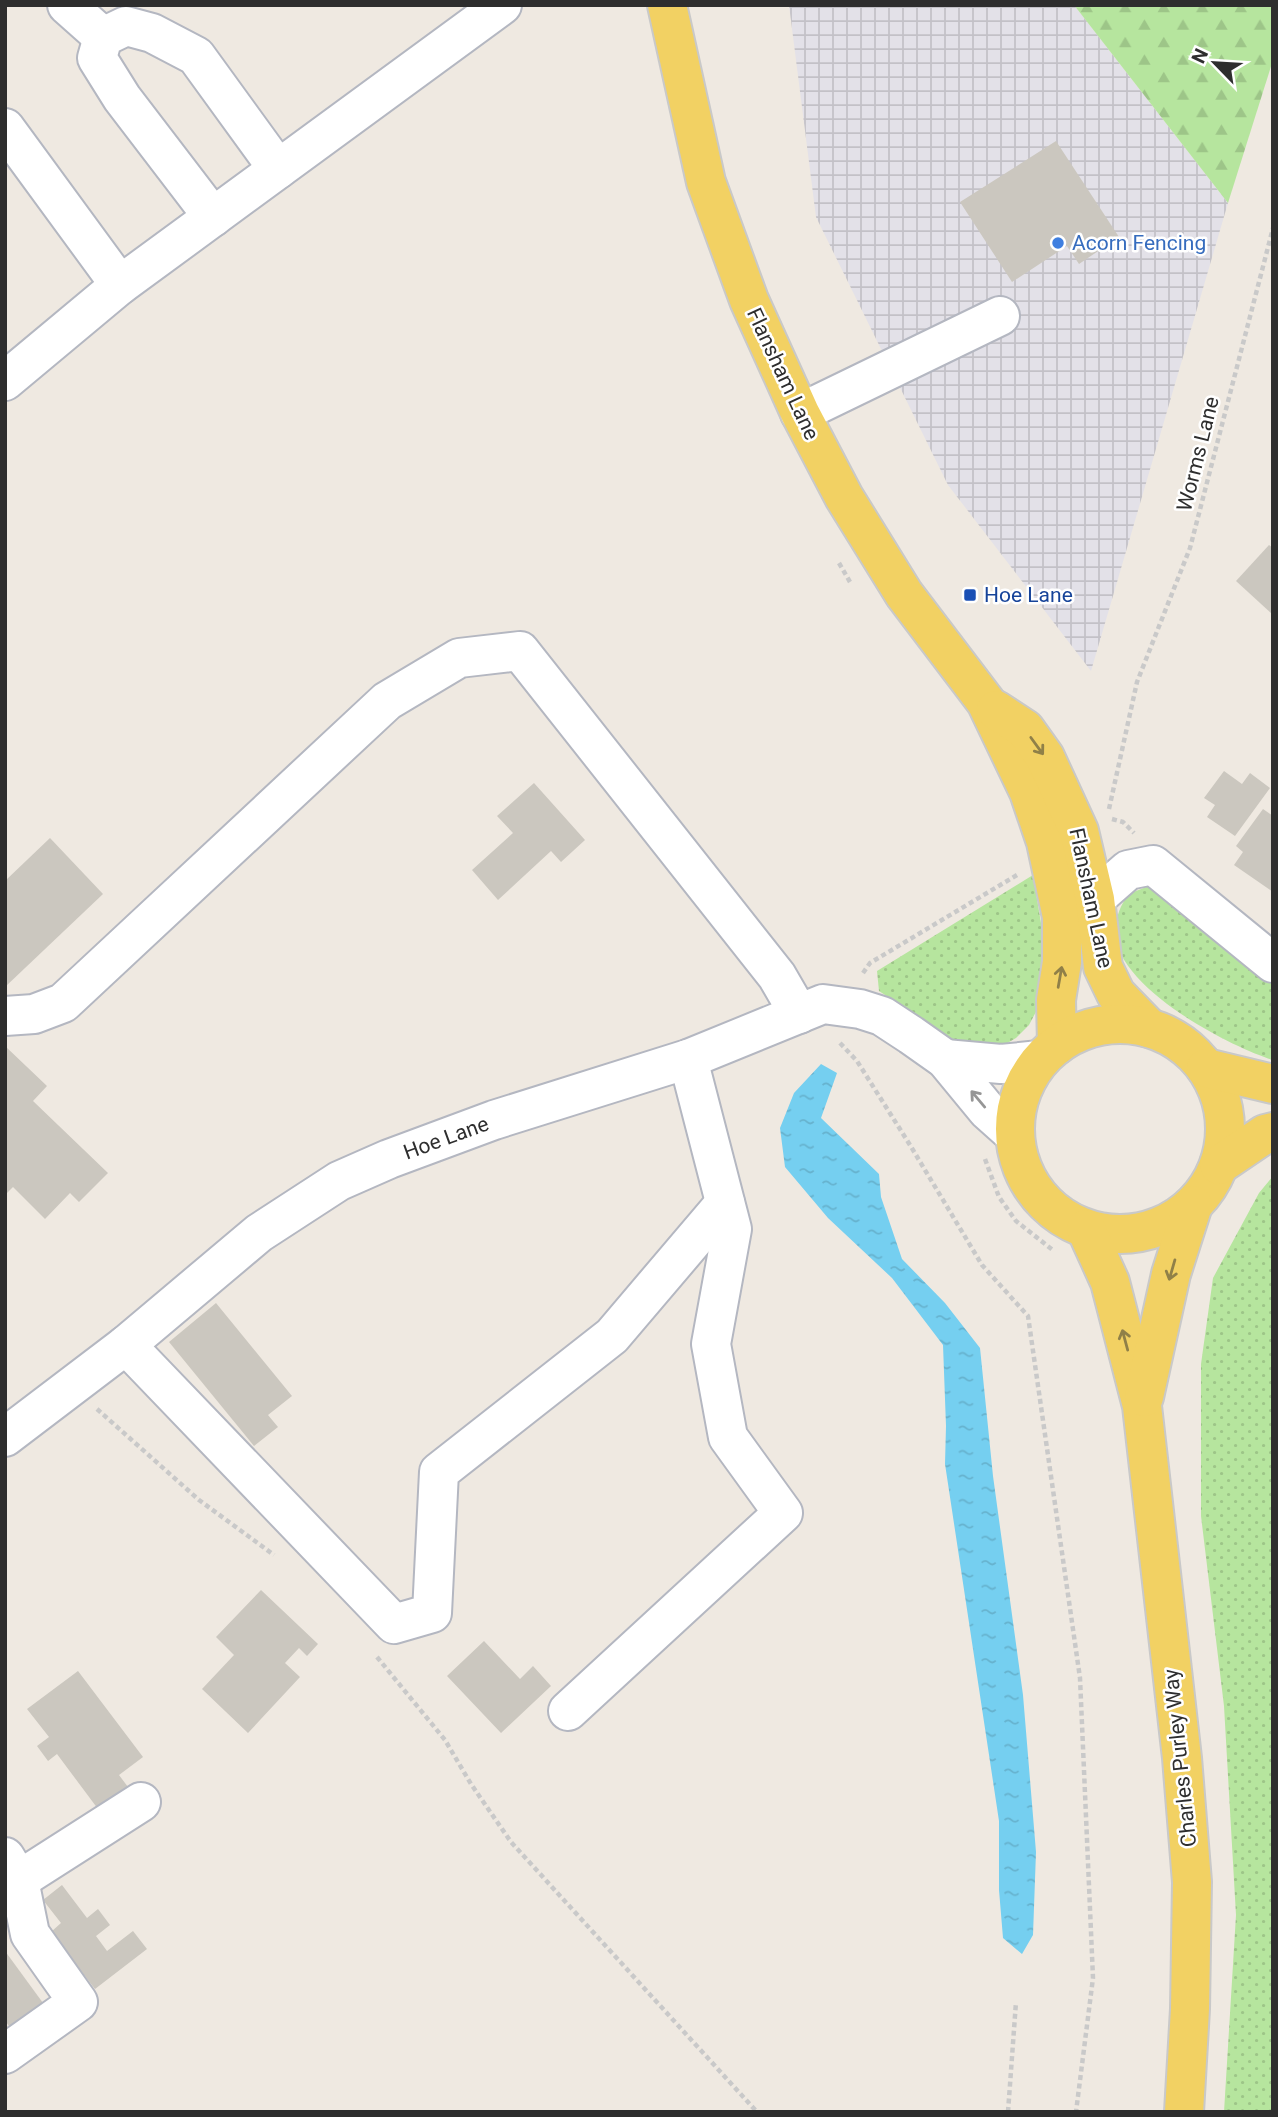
<svg xmlns="http://www.w3.org/2000/svg" width="1278" height="2117" font-family="Roboto,sans-serif">
<defs>
<pattern id="industrial-grid" width="8" height="8" patternUnits="userSpaceOnUse" patternTransform="scale(1.75)"><rect width="8" height="8" fill="#e3e1e8"/><path d="M0 4h8M4 0v8" fill="none" stroke="#c3c1c7"/></pattern>
<pattern id="green-dots" width="8" height="8" patternUnits="userSpaceOnUse" patternTransform="scale(1.75)"><rect width="8" height="8" fill="#b6e59e"/><path d="M2 2h.1M6 6h.1" fill="none" stroke="#9dc588" stroke-width="1.8" stroke-linecap="round"/></pattern>
<pattern id="forest-firs" width="22" height="20" patternUnits="userSpaceOnUse" patternTransform="scale(1.75)"><rect width="22" height="20" fill="#b6e59e"/><path d="M5 1l3.5 6h-7zM16 11l3.5 6h-7z" fill="#9dc588"/></pattern>
<pattern id="water-ripples" width="26" height="14" patternUnits="userSpaceOnUse" patternTransform="scale(1.75)"><rect width="26" height="14" fill="#75cff0"/><path d="M2 4q2-2 4 0t4 0M15 11q2-2 4 0t4 0" fill="none" stroke="#66b2ce"/></pattern>
</defs>
<rect width="100%" height="100%" fill="#efe9e1"/>
<!-- industrial -->
<path fill="url(#industrial-grid)" d="M789,5H1074L1228,203L1091,671L948,485L816,217Z"/>
<!-- green -->
<g fill="url(#green-dots)">
<path d="M1033,875L1045,947L1039,1006L1029,1025L1016,1038L997,1049L970,1048L945,1035L879,991L877,971Z"/>
<path d="M1153,885L1273,983V1060C1227,1046 1097,978 1117,918C1124,895 1130,892 1153,885Z"/>
<path d="M1273,1176V2112H1224L1236,1915L1224,1706L1201,1516V1364L1213,1278L1259,1193Z"/>
</g>
<!-- forest -->
<path fill="url(#forest-firs)" d="M1074,5H1273V60L1228,203Z"/>
<!-- water -->
<path fill="url(#water-ripples)" d="M821,1064L837,1073L821,1118L879,1174L881,1197L902,1259L945,1303L980,1348L993,1476L1023,1695L1036,1852L1033,1935L1022,1954L1003,1938L999,1890V1821L945,1464L946,1426L943,1345L892,1278L828,1218L785,1167L780,1128L794,1093Z"/>
<!-- building -->
<g fill="#cbc7bf">
<path d="M1056,141L1119,237L1079,264L1067,246L1012,282L960,202Z"/>
<path d="M1269,545L1273,548V615L1236,581Z"/>
<path d="M1224,771L1242,784L1250,773L1270,788L1235,836L1207,817L1215,805L1204,798Z"/>
<path d="M534,783L585,840L561,862L551,851L498,900L472,870L513,833L497,816Z"/>
<path d="M1263,809L1273,816V892L1234,865L1243,852L1236,846Z"/>
<path d="M50,838L103,894L5,987V881Z"/>
<path d="M5,1046L47,1086L33,1101L108,1173L79,1202L70,1193L45,1219L13,1187L5,1195Z"/>
<path d="M216,1303L292,1396L268,1415L278,1427L254,1446L169,1342Z"/>
<path d="M261,1590L318,1644L307,1656L299,1648L285,1663L300,1677L248,1733L202,1689L234,1655L216,1637Z"/>
<path d="M484,1641L520,1679L533,1666L551,1686L501,1733L447,1676Z"/>
<path d="M78,1671L143,1757L119,1775L131,1791L101,1813L57,1754L48,1761L37,1746L49,1737L27,1709Z"/>
<path d="M62,1885L87,1918L98,1909L110,1925L96,1936L107,1951L133,1931L147,1949L95,1989L51,1932L61,1923L43,1900Z"/>
<path d="M5,1951L43,2003L10,2027L5,2021Z"/>
</g>
<g fill="none" stroke-linecap="round" stroke-linejoin="round">
<defs>
<g id="minor">
<path d="M67,5L103,37"/>
<path d="M5,128L120,285"/>
<path d="M213,217L122,98L97,58L103,37L126,26L152,33L196,56L278,169"/>
<path d="M5,381L120,285L502,5"/>
<path d="M800,413L1000,316"/>
<path d="M1095,899L1128,870L1153,865L1273,963"/>
<path d="M5,1016L34,1014L63,1003L387,701L459,658L520,651L777,976L799,1014"/>
<path d="M945,1059L1001,1064L1040,1060"/>
<path d="M126,1345L394,1624L432,1613L439,1472L612,1336L725,1203"/>
<path d="M5,1437L126,1345L259,1233L339,1181L389,1159L494,1120L688,1059L823,1004L860,1009L882,1016L911,1035L945,1059L987,1110L1015,1135"/>
<path d="M568,1711L783,1513L728,1437L711,1344L732,1229L688,1059"/>
<path d="M5,1857L19,1880L30,1934L78,2002L5,2054"/>
<path d="M19,1880L141,1802"/>
</g>
<g id="major">
<path d="M667,5L706,182L749,300L800,413L844,497L904,594L986,702L1029,792L1046,842L1062,917V962L1056,1000L1057,1045"/>
<path d="M996,710L1025,729L1045,757L1079,831L1095,899L1103,967L1116,994L1149,1028"/>
<circle cx="1120" cy="1129" r="105"/>
<path d="M1206,1068L1273,1084"/>
<path d="M1219,1165L1265,1134L1273,1132"/>
<path d="M1086,1229L1110,1282L1142,1406L1182,1758L1192,1882L1190,2009L1184,2112"/>
<path d="M1144,1397L1171,1274L1193,1205"/>
</g>
</defs>
<!-- minor casing -->
<use href="#minor" stroke="#b4b7c1" stroke-width="42"/>
<!-- major casing -->
<use href="#major" stroke="#c9c9c9" stroke-width="42"/>
<!-- path -->
<g stroke="#c9c9c9" stroke-width="4.5" stroke-dasharray="5 3.5" stroke-linecap="butt">
<path d="M839,563L850,582"/>
<path d="M1109,809L1137,682L1190,548L1273,228"/>
<path d="M1112,819L1123,822L1134,833"/>
<path d="M863,973L870,963L1017,875"/>
<path d="M840,1043L857,1061L910,1145L982,1265L1028,1316L1080,1678L1093,1978L1076,2112"/>
<path d="M985,1159L999,1197L1016,1221L1054,1251"/>
<path d="M97,1409L199,1500L274,1555"/>
<path d="M377,1657L445,1740L471,1784L511,1842L757,2112"/>
<path d="M1008,2112L1016,2002"/>
</g>
<!-- minor -->
<use href="#minor" stroke="#fff" stroke-width="38"/>
<!-- major -->
<use href="#major" stroke="#f2d163" stroke-width="38"/>
</g>
<!-- one-way arrows -->
<defs><path id="oneway-shaft" d="M-6 0H5M1.5-3L5.5 0L1.5 3" fill="none" stroke-width="1.6" stroke-linecap="round" stroke-linejoin="round" transform="scale(1.75)"/></defs>
<g stroke="#908048">
<use href="#oneway-shaft" transform="translate(1037 746) rotate(54)"/>
<use href="#oneway-shaft" transform="translate(1060 977) rotate(-80)"/>
<use href="#oneway-shaft" transform="translate(1172 1270) rotate(106)"/>
<use href="#oneway-shaft" transform="translate(1125 1340) rotate(-105)"/>
</g>
<use stroke="#969696" href="#oneway-shaft" transform="translate(978 1099) rotate(-130)"/>
<!-- markers -->
<circle fill="#3f7fe0" stroke="#fff" stroke-width="2.5" cx="1058" cy="243" r="7"/>
<rect fill="#1a4fb4" stroke="#fff" stroke-width="2.5" x="963" y="588" width="14" height="14" rx="3.5"/>
<g text-anchor="middle" stroke-width="5" stroke-linejoin="round" paint-order="stroke">
<!-- shop labels -->
<g font-size="21" fill="#366cbe" stroke="#fff" text-anchor="start">
<text x="1072" y="250">Acorn Fencing</text>
</g>
<!-- street labels -->
<g font-size="21" fill="#2e2e2e" stroke="#fff">
<text transform="translate(783 374) rotate(65)" y="7">Flansham Lane</text>
<text transform="translate(1198 454) rotate(-76)" y="7">Worms Lane</text>
<text transform="translate(1091 898) rotate(78)" y="7">Flansham Lane</text>
<text transform="translate(446 1138) rotate(-20)" y="7">Hoe Lane</text>
<text transform="translate(1180 1758) rotate(-96)" y="7">Charles Purley Way</text>
</g>
<!-- transit labels -->
<g font-size="21" fill="#164399" stroke="#fff" text-anchor="start">
<text x="984" y="602">Hoe Lane</text>
</g>
</g>
<!-- border -->
<rect width="1278" height="2117" fill="none" stroke="#2e2e2e" stroke-width="14"/>
<!-- north arrow -->
<g transform="translate(1215 63) rotate(295)" stroke="#ffffff" stroke-width="5" paint-order="stroke">
<path d="M0-5L12 26L0 18L-12 26Z" fill="#2e2e2e"/>
<text y="-10" font-size="19" font-weight="bold" text-anchor="middle" fill="#2e2e2e">N</text>
</g>
</svg>
